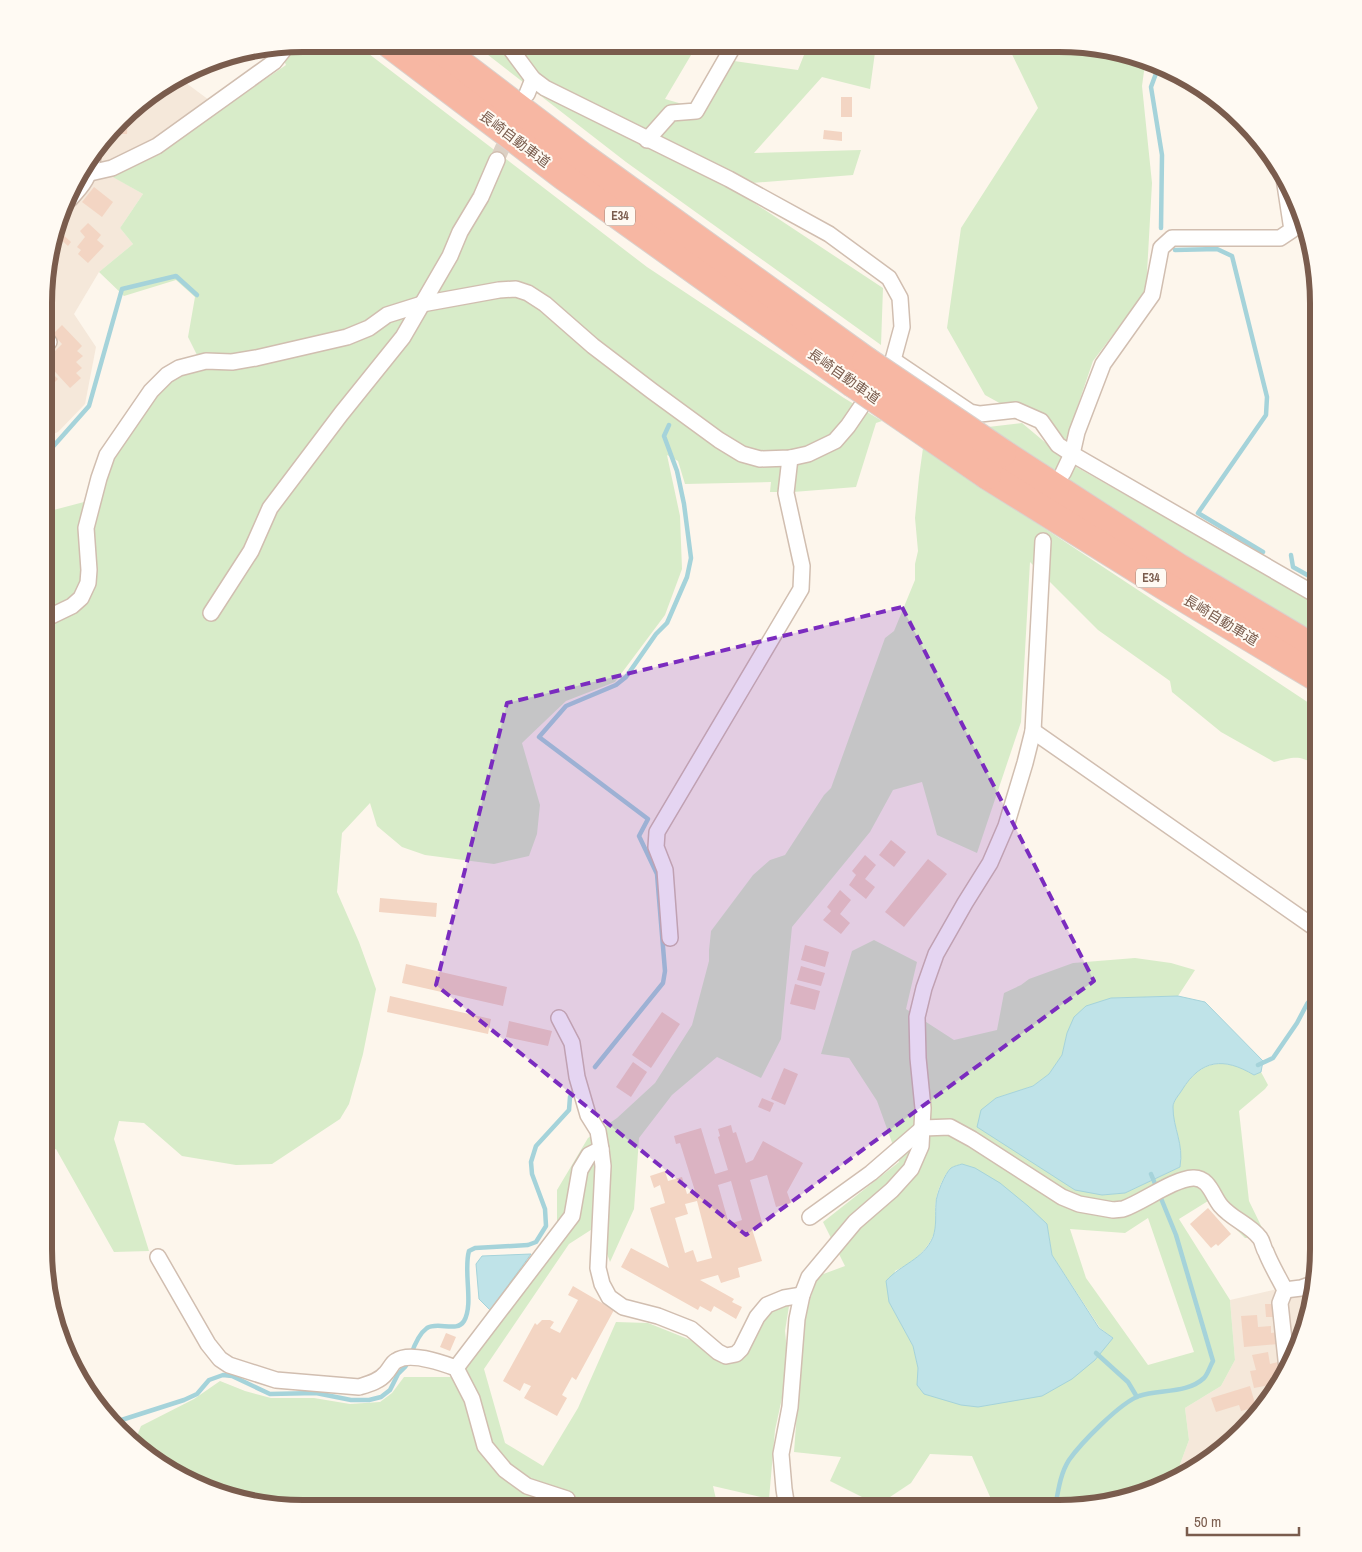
<svg xmlns="http://www.w3.org/2000/svg" width="1362" height="1552" font-family="'Archivo Narrow','Noto Sans JP',sans-serif">
<rect width="100%" height="100%" fill="#fdf6ec"/>
<!-- residential -->
<g fill="#f5e8da">
<path d="M182,80L209,100L112,176L143,194L120,228L133,244L99,272L74,314L96,347L85,404L58,432L46,437V270L78,174L133,108Z"/>
<path d="M1316,1277L1309,1316L1284,1378L1242,1432L1202,1465L1175,1478L1189,1440L1185,1408L1221,1386L1235,1360L1230,1300L1290,1286Z"/>
</g>
<!-- green -->
<g fill="#d8ecc9" fill-rule="evenodd">
<path d="M304,44H356L647,267L844,398L882,421L876,423L856,487L793,492H770L771,482L685,484L678,461L667,455L680,516L682,569L665,615L615,682L566,701L522,743L540,805L537,834L529,856L494,864L425,855L402,847L377,826L370,803L342,833L337,892L359,942L376,989L363,1054L349,1104L340,1119L272,1164L236,1165L182,1156L144,1123L119,1121L114,1139L149,1251L114,1252L56,1149L44,1153L45,625L83,605L92,528L105,484L119,447L150,402L175,376L202,365L188,337L195,297L176,280L124,296L99,272L133,244L120,228L143,194L111,176L241,96L286,65L278,48Z"/>
<path d="M474,44L697,45L665,99L703,110L734,61L798,70L808,45H876L870,89L822,77L754,153L861,150L853,175L727,185L883,288L881,345L626,162Z"/>
<path d="M1008,46H1092L1145,64L1142,86L1152,183L1146,291L1093,361L1066,440L985,395L947,328L961,228L1038,108Z"/>
<path d="M1022,423L1071,464L1318,604V639L1272,613L988,427Z"/>
<path d="M923,448L1318,709V767C1300,754 1294,757 1274,762L1221,732L1172,692L1170,681L1098,630L1030,562L1021,722L977,853L937,835L922,782L893,790L870,832L792,927L781,1039L761,1078L717,1057L672,1095L639,1138L634,1209L610,1262L597,1226L569,1244L484,1369L505,1443L543,1466L578,1408L616,1322L648,1323L693,1341L722,1364L739,1362L757,1328L771,1310L789,1306L785,1331L787,1351L782,1398L775,1430L769,1499L713,1486L718,1508H287L236,1499L174,1474L134,1443L141,1426L194,1399L220,1381L245,1391L271,1398H314L350,1404L380,1402L392,1393L404,1377H451L557,1225V1190L588,1138L617,1118L655,1083L692,1025L709,961V950L711,931L753,875L770,860L785,855L824,795L831,788L885,638L894,631L915,580V564L918,551L915,518L919,477Z"/>
<path d="M84,502L82,585L69,601L45,610L46,512Z"/>
<path d="M874,940L917,962L906,1009L954,1040L997,1030L1004,993L1021,985L1029,979L1073,963L1135,958L1171,963L1195,970L1178,996L1111,998L1067,1033L1062,1055L1049,1074L1033,1086L996,1098L1102,1195L1125,1193L1180,1167C1184,1143 1173,1128 1173,1107C1173,1101 1179,1095 1182,1090C1201,1060 1224,1057 1254,1075L1261,1072L1268,1085L1265,1089L1239,1111L1249,1201L1267,1238H1245L1208,1201L1179,1219L1230,1300L1235,1360L1221,1386L1185,1408L1189,1440L1175,1478L1141,1495L1075,1508H995L972,1456L930,1454L911,1483L878,1505L830,1481L841,1457L794,1452L804,1317L818,1276L845,1266L823,1222L899,1162L877,1101L849,1058L821,1054L852,951ZM962,1164L1047,1224L1052,1255L1100,1328L1113,1338L917,1385L918,1368L913,1346L889,1302L895,1271C911,1263 924,1254 932,1238C939,1224 933,1213 936,1200C937,1191 944,1174 951,1168C954,1166 959,1165 962,1164ZM1148,1218L1194,1352L1148,1365L1086,1278L1070,1229L1125,1233Z"/>
</g>
<!-- water -->
<g fill="#bfe3e8" stroke="#a5d3da">
<path d="M1178,996L1205,1002L1263,1061L1261,1072L1254,1075C1224,1057 1201,1059 1182,1090C1179,1095 1173,1101 1173,1107C1173,1129 1184,1143 1180,1167L1125,1193L1102,1195L1075,1190L977,1127L981,1110L996,1098L1033,1086L1049,1074L1062,1055L1067,1033L1074,1017L1086,1006L1111,998Z"/>
<path d="M962,1164L975,1168L1000,1183L1028,1206L1047,1224L1052,1255L1099,1328L1113,1338L1095,1360L1072,1379L1042,1396L978,1407L961,1405L924,1394L917,1385L918,1368L913,1346L889,1302L886,1281C901,1264 923,1260 933,1237C937,1225 935,1215 936,1203C936,1195 945,1173 951,1168C954,1166 959,1165 962,1164Z"/>
<path d="M531,1254L490,1310L479,1299L476,1264L482,1256Z"/>
</g>
<g fill="none" stroke-linecap="round" stroke-linejoin="round">
<!-- stream -->
<g stroke="#a5d3da" stroke-width="4.5">
<path d="M1158,68L1151,87L1162,155L1161,228"/>
<path d="M1175,250L1217,249L1232,256L1267,397L1266,415L1198,513L1263,552"/>
<path d="M46,452L50,450L89,406L122,289L176,276L197,295"/>
<path d="M1291,555L1293,567L1318,581"/>
<path d="M1258,1065L1273,1058L1297,1023L1307,1004L1318,990"/>
<path d="M595,1067L663,983L665,971L657,874L639,836L648,819L539,737L566,706L616,685L626,677L656,634L667,623L687,577L691,558L684,504L677,471L664,436L669,425"/>
<path d="M1096,1353L1128,1382L1137,1397"/>
<path d="M411,1355C414,1346 420,1333 427,1328C438,1321 457,1333 464,1321C474,1304 463,1271 469,1251L475,1248L528,1245L536,1242L546,1226L545,1209L532,1174L531,1162L536,1146L569,1110L570,1097L574,1091"/>
<path d="M112,1423L184,1400L197,1394L209,1380L223,1375L232,1376L270,1394L316,1393L351,1400H369L381,1397L390,1390L398,1374L405,1367L408,1362"/>
<path d="M1055,1508C1058,1492 1060,1474 1069,1460C1081,1443 1120,1403 1139,1396C1160,1389 1187,1394 1204,1378C1208,1374 1210,1366 1213,1361L1176,1235L1151,1174"/>
</g>
</g>
<!-- building -->
<g fill="#f3d5c3" fill-rule="evenodd">
<rect x="841" y="97" width="11" height="20"/>
<path d="M128,114L127,134H113V132Z"/>
<path d="M824,130L842,132V141L823,139Z"/>
<path d="M94,187L113,202L102,217L82,202Z"/>
<path d="M88,223L101,235L97,240L104,246L88,263L78,254L81,250L77,247L85,237L80,231Z"/>
<path d="M59,231L71,242L68,246L57,236Z"/>
<path d="M62,325L82,346L77,351L83,356L76,362L82,368L76,373L81,378L70,388L46,362V355L51,349L54,352L62,344L53,334Z"/>
<path d="M46,367L58,379L46,391Z"/>
<path d="M891,840L906,852L894,867L879,855Z"/>
<path d="M865,855L876,865L865,879L875,887L866,899L849,885L856,875L852,871Z"/>
<path d="M928,859L947,874L904,927L885,912Z"/>
<path d="M840,890L851,900L840,914L850,923L841,934L823,920L831,911L827,907Z"/>
<path d="M380,898L437,903L436,917L379,912Z"/>
<path d="M805,945L829,952L825,967L801,960Z"/>
<path d="M406,964L507,987L503,1006L402,983Z"/>
<path d="M801,966L825,973L821,986L797,980Z"/>
<path d="M795,984L820,991L815,1010L790,1004Z"/>
<path d="M390,996L491,1019L488,1034L387,1012Z"/>
<path d="M662,1012L680,1024L651,1068L632,1055Z"/>
<path d="M509,1021L552,1031L548,1046L506,1037Z"/>
<path d="M633,1062L647,1072L631,1097L616,1087Z"/>
<path d="M784,1068L798,1074L785,1105L771,1099Z"/>
<path d="M762,1098L774,1103L770,1112L758,1107Z"/>
<path d="M731,1125L733,1133L736,1132L746,1163L753,1160L763,1141L803,1163L787,1192L791,1203L776,1207L767,1175L750,1180L763,1226L752,1229L762,1261L738,1268L740,1277L721,1283L718,1275L700,1280L734,1299L732,1302L742,1307L736,1319L714,1306L711,1312L700,1306L698,1310L621,1267L631,1248L669,1268L650,1208L665,1203L660,1185L654,1188L650,1176L665,1171L668,1181L682,1177L687,1194L695,1191L680,1143L676,1144L674,1136L701,1128L715,1174L728,1170L718,1137L720,1136L718,1129ZM731,1181L742,1220L729,1224L718,1185ZM697,1201L712,1258L697,1262L693,1250L685,1253L675,1218L688,1214L685,1204Z"/>
<path d="M1208,1208L1231,1234L1218,1246L1216,1244L1211,1248L1190,1224Z"/>
<path d="M573,1286L614,1310L576,1380L572,1377L562,1395L567,1398L557,1416L524,1398L531,1386L524,1383L520,1391L503,1381L535,1323L537,1325L542,1320H550L554,1322L550,1328L560,1333L578,1300L568,1295Z"/>
<path d="M1265,1304H1275L1276,1317H1266Z"/>
<path d="M1257,1315L1258,1327L1271,1326V1333L1278,1332L1279,1344L1244,1347L1241,1316Z"/>
<path d="M446,1333L456,1337L450,1351L440,1347Z"/>
<path d="M1268,1352L1270,1364L1278,1362L1281,1379L1269,1382L1270,1385L1254,1388L1250,1371L1256,1370L1252,1355Z"/>
<path d="M1250,1386L1256,1407L1241,1411L1239,1405L1216,1412L1211,1398Z"/>
</g>
<g fill="none" stroke-linecap="round" stroke-linejoin="round">
<!-- street-tunnel -->
<path stroke="#dcd0c4" stroke-width="15" stroke-dasharray="15 8" stroke-linecap="butt" d="M497,160L511,129"/>
<defs>
<g id="street">
<path d="M527,94L533,79"/>
<path d="M647,140L671,113L696,111L734,45"/>
<path d="M90,173L112,168L157,146L274,62L286,47"/>
<path d="M70,199C84,184 89,177 93,157"/>
<path d="M46,345L49,342"/>
<path d="M893,360L970,412L980,414L1016,410L1041,421L1058,445L1072,454L1318,596"/>
<path d="M1063,473L1072,454L1077,432L1103,364L1152,295L1161,248L1172,238H1280L1292,230L1284,178"/>
<path d="M211,613L251,551L270,508L341,414L403,337L450,256L460,232L481,197L497,160"/>
<path d="M45,619L72,606L81,598L88,583L89,570L86,528L99,478L107,455L151,391L167,375L179,368L206,361L232,362L256,358L347,337L369,328L387,315L422,304L499,290L516,289L528,293L545,304L593,346L652,391L719,440L742,454L760,459L790,458L808,454L835,441L848,426L893,360L902,327L900,298L889,278L829,234L729,179L545,88L533,79L507,44"/>
<path d="M1033,731L1318,930"/>
<path d="M670,938L665,870L656,847L657,832L801,589L802,566L786,493L790,458"/>
<path d="M559,1018L572,1043L577,1077L588,1115L598,1131L601,1149L603,1166L598,1268L602,1284L609,1297L623,1307L658,1316L691,1329L718,1352L726,1356L736,1354L741,1349L757,1317L767,1305L784,1298L802,1295"/>
<path d="M810,1217L871,1173L923,1128L950,1127L972,1139L1062,1197L1079,1204L1113,1210L1123,1209C1143,1202 1173,1179 1193,1178C1209,1177 1213,1197 1221,1206C1232,1219 1250,1225 1260,1238C1263,1242 1263,1248 1266,1252C1271,1265 1279,1278 1285,1290L1280,1303L1287,1369"/>
<path d="M158,1257L208,1344L220,1359L229,1365L276,1380L359,1387C369,1384 380,1381 386,1373C390,1369 392,1363 396,1361C410,1351 442,1363 456,1368L472,1399L485,1446L505,1470L527,1486L567,1499"/>
<path d="M1285,1290L1301,1288L1315,1283"/>
<path d="M456,1368L572,1216L580,1170L589,1155L601,1149"/>
<path d="M787,1508L784,1489L781,1454L790,1407L797,1319L802,1295L809,1277L855,1222L892,1190L911,1169L921,1146L923,1108L918,1058L917,1017L924,988L936,954L965,903L990,863L1006,826L1025,763L1033,731L1043,541"/>
</g>
<g id="highway">
<path d="M390,44L564,176L853,383"/>
<path d="M434,44L580,155L866,361"/>
<path d="M1002,453L1179,568L1318,651"/>
<path d="M987,475L1165,586L1318,678"/>
</g>
</defs>
<!-- street casing -->
<use href="#street" stroke="#d1beb0" stroke-width="18"/>
<!-- highway casing -->
<use href="#highway" stroke="#dad1cd" stroke-width="30"/>
<!-- street -->
<use href="#street" stroke="#fff" stroke-width="15"/>
<!-- highway -->
<use href="#highway" stroke="#f7b7a3" stroke-width="28"/>
<defs>
<g id="highway-bridge">
<path d="M866,361L1002,453"/>
<path d="M853,383L987,475"/>
</g>
</defs>
<!-- highway-bridge casing -->
<use href="#highway-bridge" stroke="#dad1cd" stroke-width="30" stroke-linecap="butt"/>
<!-- highway-bridge -->
<use href="#highway-bridge" stroke="#f7b7a3" stroke-width="28"/>
</g>
<!-- marked area -->
<path fill="#7b2cbf" fill-opacity="0.2" stroke="#7b2cbf" stroke-width="4" stroke-dasharray="10 6" stroke-linejoin="round" d="M902,607L1094,981L746,1235L436,985L507,703Z"/>
<g text-anchor="middle" stroke-width="4" stroke-linejoin="round" paint-order="stroke">
<!-- shield labels -->
<g fill="#fffaf3" stroke="#a28b7f" stroke-width="1">
<rect x="605" y="206.5" width="30" height="19" rx="4"/>
<rect x="1136" y="568.5" width="30" height="19" rx="4"/>
</g>
<g font-size="12" font-weight="bold" fill="#7a5c4d">
<text x="620" y="220">E34</text>
<text x="1151" y="582">E34</text>
</g>
<!-- street labels -->
<g font-size="14" fill="#7a5c4d" stroke="#fffaf3">
<text transform="translate(515 139) rotate(37)" y="5">長崎自動車道</text>
<text transform="translate(844 376) rotate(35)" y="5">長崎自動車道</text>
<text transform="translate(1221 620) rotate(31)" y="5">長崎自動車道</text>
</g>
</g>
<!-- crop -->
<path d="M0 0H1362V1552H0ZM303 52H1059A251 251 0 0 1 1310 303V1249A251 251 0 0 1 1059 1500H303A251 251 0 0 1 52 1249V303A251 251 0 0 1 303 52Z" fill="#fffaf3" fill-rule="evenodd"/>
<path fill="none" stroke="#7a5c4d" stroke-width="6" d="M303 52H1059A251 251 0 0 1 1310 303V1249A251 251 0 0 1 1059 1500H303A251 251 0 0 1 52 1249V303A251 251 0 0 1 303 52Z"/>
<!-- scale -->
<path d="M1187 1527v8h112v-8" fill="none" stroke="#7a5c4d" stroke-width="2.5"/>
<text x="1194" y="1527" font-size="15" fill="#7a5c4d" stroke="#fffaf3" stroke-width="4" paint-order="stroke">50 m</text>
</svg>
